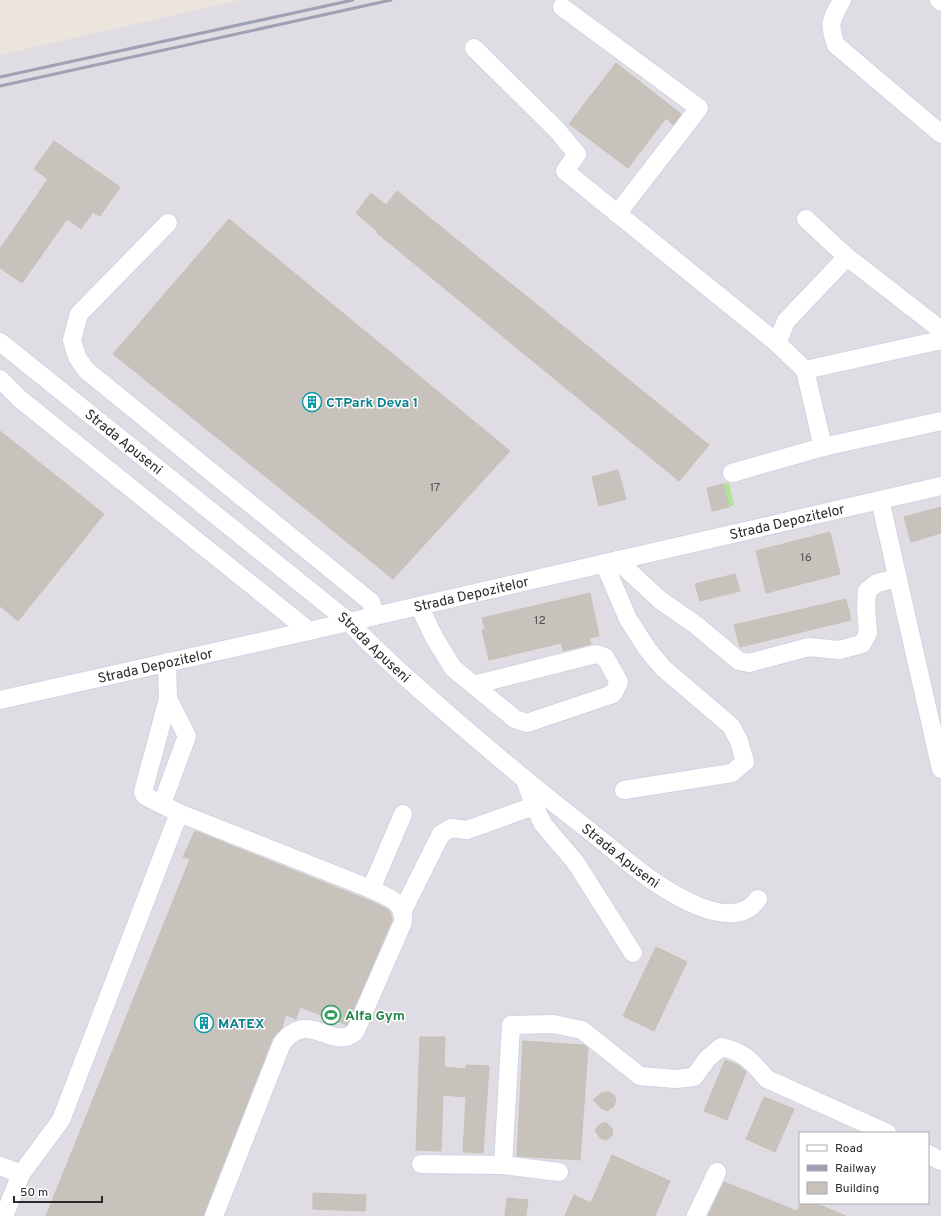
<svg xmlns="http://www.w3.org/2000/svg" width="941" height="1216" font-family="Overpass,sans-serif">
<rect width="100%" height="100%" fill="#ece5dc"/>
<!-- industrial -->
<path fill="#dfdce4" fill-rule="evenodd" d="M240,0H941V1216H0V55ZM800,1133H928V1203H800Z"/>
<!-- green -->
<path fill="#b0e298" d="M729,483L734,505L729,507L723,484Z"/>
<!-- building -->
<g fill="#c7c2bb" stroke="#c7c1b5">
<path d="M616,63L681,114L673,125L666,118L628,168L569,124Z"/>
<path d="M54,141L120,187L100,216L93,212L81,229L67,219L22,283L0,268V249L48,179L34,169Z"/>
<path d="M397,191L709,445L679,481L377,233L378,232L356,213L371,193L386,205Z"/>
<path d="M229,219L510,451L393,579L113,354Z"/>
<path d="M0,431L104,514L18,621L0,606Z"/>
<path d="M618,470L626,499L599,506L592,477Z"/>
<path d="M723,484L729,507L712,511L707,488Z"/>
<path d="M941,507V533L911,542L904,517Z"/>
<path d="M830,532L840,574L766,593L756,551Z"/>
<path d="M735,574L740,591L700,601L695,584Z"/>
<path d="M590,593L599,636L589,638L591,644L563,651L561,643L489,660L482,630L485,629L482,618Z"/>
<path d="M846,599L851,620L740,647L734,625Z"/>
<path d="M195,831L375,903L390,911L392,920L347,1025L300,1007L296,1019L286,1015L281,1030L272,1039L204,1216H46L190,859L183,857Z"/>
<path d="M656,947L687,962L654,1031L623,1016Z"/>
<path d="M420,1037H445L444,1067L466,1069V1065L489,1066L483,1153L463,1152L466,1097L443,1095L441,1151L416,1150Z"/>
<path d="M523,1041L583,1045L588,1048L580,1160L517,1156Z"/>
<path d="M725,1060L738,1065L746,1072L727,1120L704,1111Z"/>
<path d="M608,1092L614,1095L616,1100L614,1106L607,1111L601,1108L593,1100L602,1093Z"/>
<path d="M764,1097L794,1109L775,1152L746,1139Z"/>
<path d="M606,1122L613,1130L612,1136L606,1140L600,1138L595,1130L600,1124Z"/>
<path d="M612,1155L670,1181L655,1216H565L574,1195L591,1203Z"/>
<path d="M724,1182L797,1211L801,1203H815L846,1216H708Z"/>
<path d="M313,1193L366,1195L365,1211L313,1209Z"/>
<path d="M507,1198L528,1200L526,1216H505Z"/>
</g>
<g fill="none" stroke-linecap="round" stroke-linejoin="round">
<defs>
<g id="minor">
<path d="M842,0C831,20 828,23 836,45L941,134"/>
<path d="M939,0L941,2"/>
<path d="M562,7L699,108L617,214"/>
<path d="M474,48L556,129L577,154L565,171L777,343L805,370L823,447L732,473"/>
<path d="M806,219L847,257"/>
<path d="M168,223L79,314L72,340L77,357L86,370L371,602L375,616"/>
<path id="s1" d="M0,342L349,622C380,655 414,685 449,715C495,755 542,794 591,832C625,859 657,889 698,906C718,914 744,920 758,899"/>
<path d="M777,343L786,321L847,257L941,330"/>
<path d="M805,370L941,340"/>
<path d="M0,379L20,399L309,631"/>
<path d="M823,447L941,421"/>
<path d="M880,500L941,769"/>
<path d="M617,560L660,600L696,625L739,661L749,663L809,647L839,650L862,644L868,633L866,608L867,591L877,583L898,578"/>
<path d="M604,563L628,619L648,650L663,668L731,726L739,741L745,762L732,773L624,790"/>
<path d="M419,606L434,637L453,668L515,719L527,723L613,694L619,682L605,657L596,654L473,685"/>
<path d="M167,662L168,699L143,792L145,796L179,813L371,889C387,897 405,901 403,922L355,1032C332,1052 310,1008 282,1043L214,1216"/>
<path id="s2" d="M0,700L349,622L941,486"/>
<path d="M526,782L534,806L543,824L576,863L633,953"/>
<path d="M162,804L187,736L168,699"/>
<path d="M371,889L403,814"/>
<path d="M402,912L441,834L451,828L467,830L534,806"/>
<path d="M928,1154L941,1161"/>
<path d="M421,1164L503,1165L559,1172"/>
<path d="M503,1165L511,1025L553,1024L582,1030L640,1076L675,1079L694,1077L707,1059L721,1047C745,1052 751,1061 767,1079L887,1133"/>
<path d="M0,1166L21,1174"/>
<path d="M4,1216L21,1174L61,1120L179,813"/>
<path d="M696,1216L717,1172"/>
</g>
</defs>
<!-- minor casing -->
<use href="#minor" stroke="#d1d4e2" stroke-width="20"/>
<!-- minor -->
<use href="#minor" stroke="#fff" stroke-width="18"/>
<!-- rail -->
<g stroke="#9ea1b4" stroke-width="3">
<path d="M0,77L353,0"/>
<path d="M0,86L391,0"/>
</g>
</g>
<!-- icons -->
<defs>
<symbol id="building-ring" viewBox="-11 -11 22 22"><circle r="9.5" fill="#fff" stroke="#0f9aa8" stroke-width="1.5"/><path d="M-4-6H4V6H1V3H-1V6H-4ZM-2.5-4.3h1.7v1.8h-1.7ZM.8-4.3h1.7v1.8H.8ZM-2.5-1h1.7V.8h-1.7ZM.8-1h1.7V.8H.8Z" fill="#0f9aa8"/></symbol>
<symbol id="stadium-ring" viewBox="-11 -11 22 22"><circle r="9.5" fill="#fff" stroke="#2e9e5b" stroke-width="1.5"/><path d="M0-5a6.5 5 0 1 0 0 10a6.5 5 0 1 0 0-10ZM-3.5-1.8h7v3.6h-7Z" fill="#2e9e5b"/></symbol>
</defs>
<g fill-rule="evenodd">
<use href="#building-ring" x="301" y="391" width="22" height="22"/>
<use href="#stadium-ring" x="320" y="1004" width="22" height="22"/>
<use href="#building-ring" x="193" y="1012" width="22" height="22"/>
</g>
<g text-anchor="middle" stroke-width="3" stroke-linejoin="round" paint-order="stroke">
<!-- number labels -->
<g font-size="12" fill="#51504e">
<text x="435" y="491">17</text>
<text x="806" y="561">16</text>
<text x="540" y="624">12</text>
</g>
<!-- culture labels -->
<g font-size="14" font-weight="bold" fill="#0d838f" stroke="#fff" text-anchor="start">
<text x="326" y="407">CTPark Deva 1</text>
<text x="218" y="1028">MATEX</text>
</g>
<!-- street labels -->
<g font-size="14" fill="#2a2a2a" stroke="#fff">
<text dy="5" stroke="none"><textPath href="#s1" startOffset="159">Strada Apuseni</textPath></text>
<text dy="5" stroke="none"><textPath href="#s2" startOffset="807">Strada Depozitelor</textPath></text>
<text dy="5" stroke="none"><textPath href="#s2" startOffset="483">Strada Depozitelor</textPath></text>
<text dy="5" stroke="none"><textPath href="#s1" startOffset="483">Strada Apuseni</textPath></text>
<text dy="5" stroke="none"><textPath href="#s2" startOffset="159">Strada Depozitelor</textPath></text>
<text dy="5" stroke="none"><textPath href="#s1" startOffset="806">Strada Apuseni</textPath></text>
</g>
<!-- leisure labels -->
<g font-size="14" font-weight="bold" fill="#27864d" stroke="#fff" text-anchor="start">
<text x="345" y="1020">Alfa Gym</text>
</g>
</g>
<!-- legend -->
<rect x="799" y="1132" width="130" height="72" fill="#ffffff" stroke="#aaaaaa"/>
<rect x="807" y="1145" width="20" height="6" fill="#ffffff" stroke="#aaaaaa"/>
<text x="835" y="1152" font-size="12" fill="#2a2a2a">Road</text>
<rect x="807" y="1165" width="20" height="6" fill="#9ea1b4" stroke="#aaaaaa"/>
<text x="835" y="1172" font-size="12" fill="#2a2a2a">Railway</text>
<rect x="807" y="1182" width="20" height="12" fill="#c7c2bb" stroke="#aaaaaa"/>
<text x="835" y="1192" font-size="12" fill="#2a2a2a">Building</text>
<!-- scale -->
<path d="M14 1196v6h88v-6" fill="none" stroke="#2a2a2a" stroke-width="2"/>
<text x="20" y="1196" font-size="12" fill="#2a2a2a" stroke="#ffffff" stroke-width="3" paint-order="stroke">50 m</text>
</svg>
